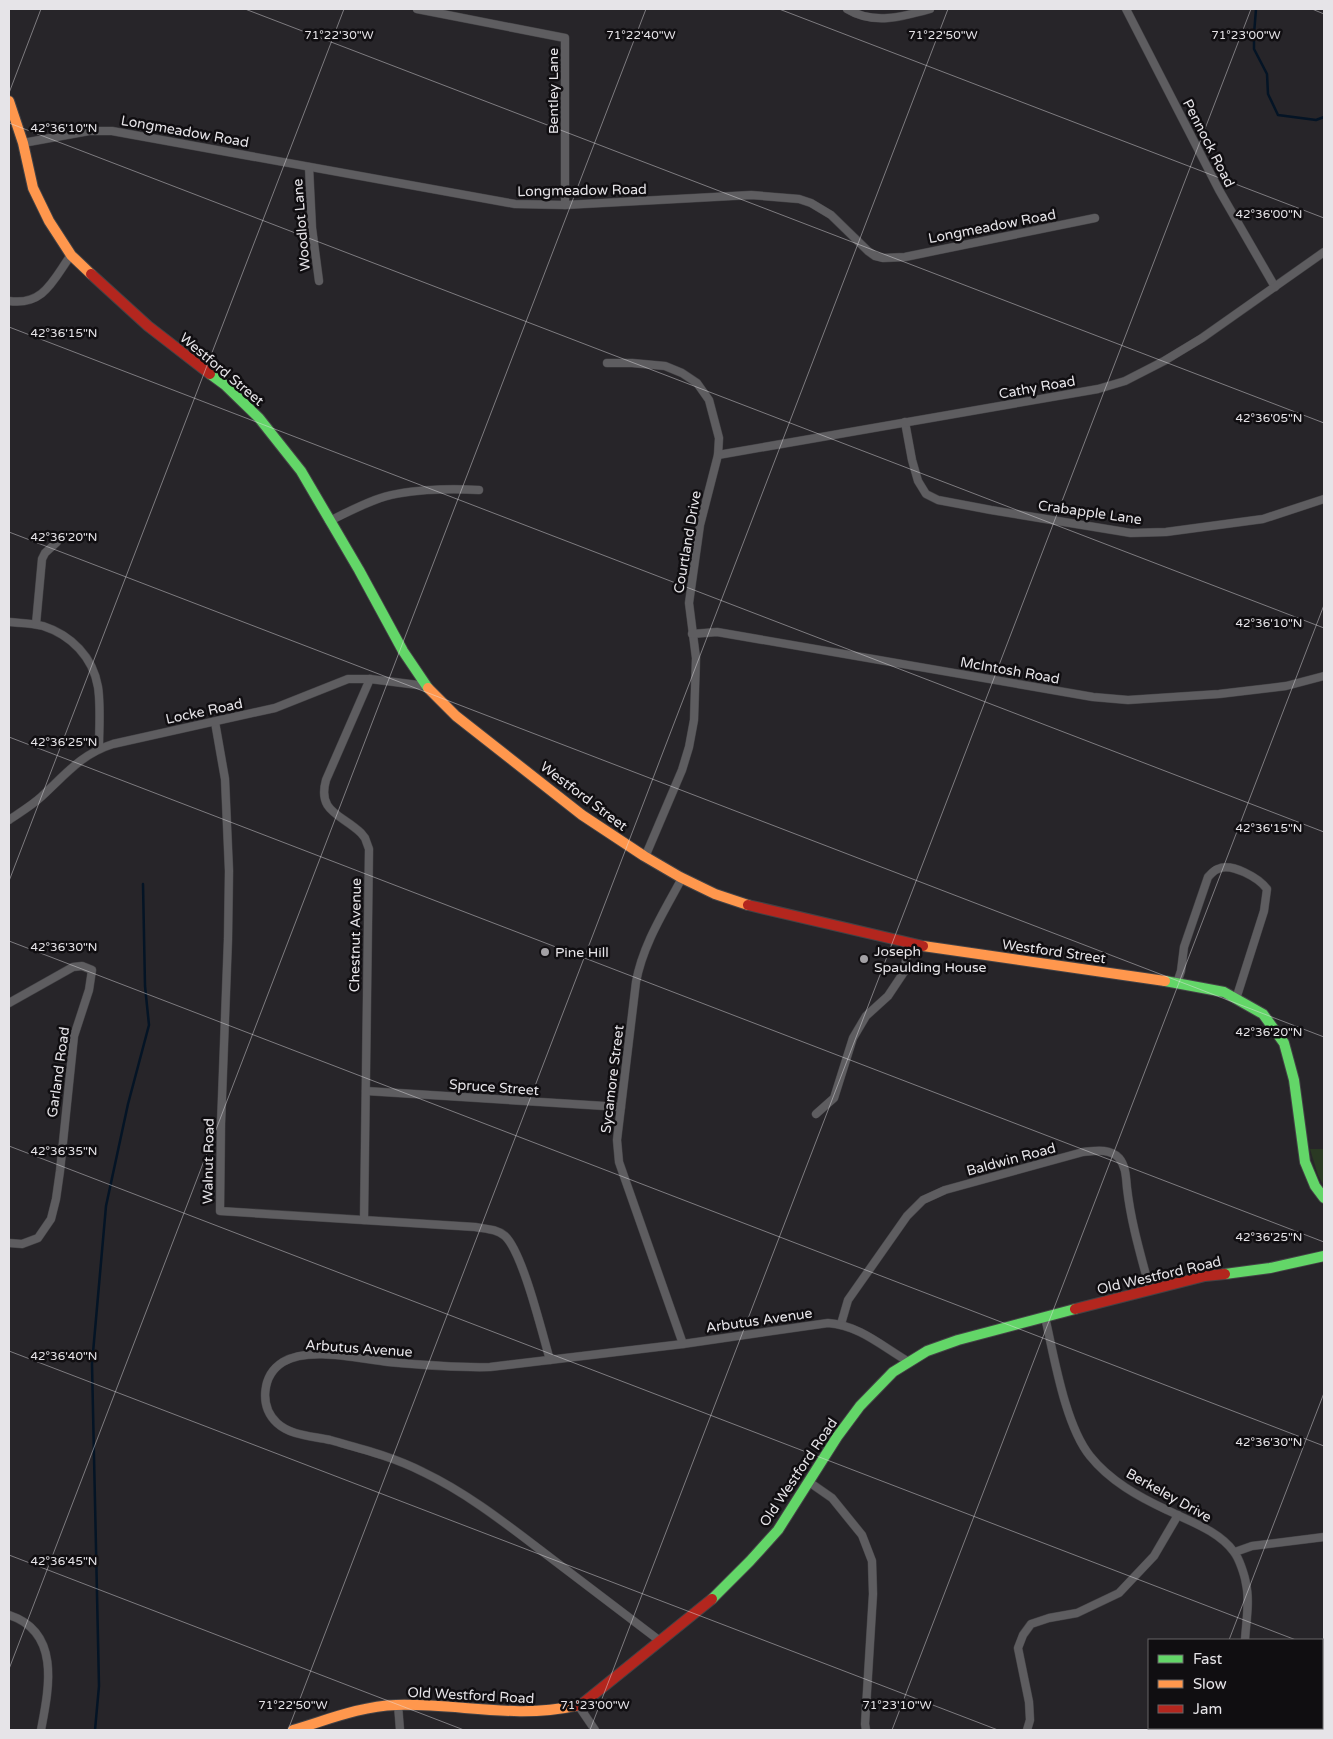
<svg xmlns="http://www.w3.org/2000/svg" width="1333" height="1739" font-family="'Varela Round',sans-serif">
<rect width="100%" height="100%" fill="#272529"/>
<!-- park -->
<path fill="#2a3923" d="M1310,1149H1324V1186L1318,1175Z"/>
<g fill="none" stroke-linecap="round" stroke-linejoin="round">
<!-- stream -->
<g stroke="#041425" stroke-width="2.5">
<path d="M1256,9L1254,34V49L1267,74L1268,94L1278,115L1316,120L1324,117"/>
<path d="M95,1730L99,1686L92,1364L106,1206L128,1104L149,1025L145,986L143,884"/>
</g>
<defs>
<g id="street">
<path d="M417,9L565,38V205"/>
<path d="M847,9C873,25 902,17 930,9"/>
<path d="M1126,9L1219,190L1275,287"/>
<path d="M23,143L89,131H112L515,204L565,205L751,195L799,199L811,203L831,215L868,251L875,256L883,258L905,257L1095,218"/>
<path d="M309,167L312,228L319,281"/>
<path d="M9,301C44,306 53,280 71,255"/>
<path d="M607,363H632L665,366L682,373L697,383L709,400L719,438L718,455L700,525L689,603L696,658L694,720L689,747L682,770L645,857"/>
<path d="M905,422L912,460L918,481L926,494L938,500L991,510L1131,533L1166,532L1263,519L1324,499"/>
<path d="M718,455L1098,389L1125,381L1164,361L1202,338L1324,252"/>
<path d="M329,521C344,514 359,506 375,500C403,489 450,488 479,490"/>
<path d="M9,622C20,623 32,623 43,626C71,635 93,657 98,687C101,707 99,728 99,749"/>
<path d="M36,624L42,559L45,553L57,542"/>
<path d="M692,634L717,632L1093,697L1128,700L1219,694L1286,686L1324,676"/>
<path d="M215,722L225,779L229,871L228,939L221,1124L220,1211L475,1227C486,1229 497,1229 505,1236C523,1253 542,1333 550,1360"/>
<path d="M9,820C19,813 31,806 41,797C65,775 81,754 113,744L275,708L348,679H370L426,686"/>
<path d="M682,878C664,912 643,944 636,982L617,1140L619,1162L683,1344"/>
<path d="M1177,983L1181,971L1184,947L1208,877C1211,874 1214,870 1218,869C1231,862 1259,878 1267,889L1264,911L1236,999"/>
<path d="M9,1003L73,967L82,966L92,970L89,990L74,1036L60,1171L56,1199L51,1219L38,1238L22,1244L9,1243"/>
<path d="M366,1091L621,1107"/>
<path d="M816,1114L834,1098L853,1038L866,1016L888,996L904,972L909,943"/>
<path d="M364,1220L369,849L365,838L361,833C341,814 317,812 326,780L370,679"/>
<path d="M1045,1317C1054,1356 1065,1425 1090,1456C1110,1481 1139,1497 1167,1510C1189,1521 1219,1531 1234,1552C1239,1558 1245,1576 1246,1584C1250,1600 1246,1623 1245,1640"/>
<path d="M841,1324L848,1300L907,1216L923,1200L945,1190L1083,1152C1095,1151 1109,1148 1119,1158C1126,1166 1126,1178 1127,1188C1131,1223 1141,1256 1150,1290"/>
<path d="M809,1482L832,1498L862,1535L872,1561L873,1594L865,1724L866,1730"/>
<path d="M1235,1552L1252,1546L1324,1537"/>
<path d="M9,1615C61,1632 49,1688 41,1730"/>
<path d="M660,1641C621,1611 582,1582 543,1552C505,1523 467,1493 423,1472C394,1457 362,1449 330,1440C313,1436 291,1436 277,1423C259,1406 262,1375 283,1362C309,1346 359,1359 388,1362C422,1365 456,1368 490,1367L683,1344L828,1323C859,1325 883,1347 909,1362"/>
<path d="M398,1705L400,1730"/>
<path d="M578,1705L595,1730"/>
<path d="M1027,1730L1030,1720L1029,1702L1018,1648L1023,1635L1031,1624L1049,1618L1077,1613L1119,1593L1154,1556L1178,1515"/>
<path d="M1223,1730L1224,1728"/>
</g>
<g id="fast">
<path d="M210,374L225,385L259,418L301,471L359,570L403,651L428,688"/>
<path d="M1165,981L1224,992L1263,1014L1284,1043L1294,1080L1305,1162L1315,1186L1324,1198"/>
<path d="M1225,1274L1270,1268L1324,1256"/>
<path d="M712,1599L750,1561L778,1530L837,1437L860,1406L893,1372L927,1351L958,1340L1075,1309"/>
</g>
<g id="slow">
<path d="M9,101L23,143L33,188L49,221L71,255L91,274"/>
<path d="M428,688L456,716L582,815L644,856L680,877L715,894L748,905"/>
<path d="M923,946L1165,981"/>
<path d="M293,1730C327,1720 361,1706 396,1705C456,1703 515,1719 575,1706"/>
</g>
<g id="jam">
<path d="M91,274L148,326L210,374"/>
<path d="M748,905L923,946"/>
<path d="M1075,1309L1205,1276L1225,1274"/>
<path d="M575,1706L582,1704L712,1599"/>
</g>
</defs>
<!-- street casing -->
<use href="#street" stroke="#434245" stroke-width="9"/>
<!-- fast casing -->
<use href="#fast" stroke="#434245" stroke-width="12"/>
<!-- slow casing -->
<use href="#slow" stroke="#434245" stroke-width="12"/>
<!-- jam casing -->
<use href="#jam" stroke="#434245" stroke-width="12"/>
<!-- street -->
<use href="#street" stroke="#5e5d60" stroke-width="8"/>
<!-- fast -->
<use href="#fast" stroke="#63d668" stroke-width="10"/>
<!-- slow -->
<use href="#slow" stroke="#ff974d" stroke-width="10"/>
<!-- jam -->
<use href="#jam" stroke="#b3261e" stroke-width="10"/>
</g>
<!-- ticks -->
<path fill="none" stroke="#e6e4e8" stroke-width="1" stroke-opacity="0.45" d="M245,9L1324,423M779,9L1324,218M1312,9L1324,14M9,93L41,9M9,123L1324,628M9,327L1324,832M9,532L1324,1037M9,737L1324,1242M9,881L344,9M9,941L1324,1446M9,1146L1296,1640M9,1351L998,1730M9,1555L464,1730M1229,1640L1324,1393M1322,1650L1324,1651M9,1669L646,9M288,1730L948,9M590,1730L1251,9M892,1730L1324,605M1195,1730L1196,1728"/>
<!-- markers -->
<g fill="#a3a1a5" stroke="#100e11" stroke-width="2">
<circle cx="545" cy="952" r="5"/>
<circle cx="864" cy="959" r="5"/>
</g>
<g text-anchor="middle" stroke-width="5" stroke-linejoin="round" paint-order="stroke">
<!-- street labels -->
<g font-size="14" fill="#e6e4e8" stroke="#100e11">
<text transform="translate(553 91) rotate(-90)" y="5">Bentley Lane</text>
<text transform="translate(185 131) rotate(10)" y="5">Longmeadow Road</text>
<text transform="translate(1209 143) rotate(63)" y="5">Pennock Road</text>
<text transform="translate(582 190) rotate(-1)" y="5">Longmeadow Road</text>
<text transform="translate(301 225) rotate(-95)" y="5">Woodlot Lane</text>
<text transform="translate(992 226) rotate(-11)" y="5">Longmeadow Road</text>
<text transform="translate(222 369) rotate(40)" y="5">Westford Street</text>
<text transform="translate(1037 387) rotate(-10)" y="5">Cathy Road</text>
<text transform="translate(1090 512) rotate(8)" y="5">Crabapple Lane</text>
<text transform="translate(687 542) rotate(-80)" y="5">Courtland Drive</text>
<text transform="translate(1010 670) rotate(10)" y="5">McIntosh Road</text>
<text transform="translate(204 711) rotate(-12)" y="5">Locke Road</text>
<text transform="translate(584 796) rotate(37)" y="5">Westford Street</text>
<text transform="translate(355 935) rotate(-89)" y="5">Chestnut Avenue</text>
<text transform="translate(1054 951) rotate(8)" y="5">Westford Street</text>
<text transform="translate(58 1072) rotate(-82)" y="5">Garland Road</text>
<text transform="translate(612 1079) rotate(-83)" y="5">Sycamore Street</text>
<text transform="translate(494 1087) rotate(4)" y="5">Spruce Street</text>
<text transform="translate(1011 1159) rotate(-15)" y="5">Baldwin Road</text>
<text transform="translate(208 1161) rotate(-89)" y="5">Walnut Road</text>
<text transform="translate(1159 1275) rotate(-13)" y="5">Old Westford Road</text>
<text transform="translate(759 1320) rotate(-8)" y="5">Arbutus Avenue</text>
<text transform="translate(359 1348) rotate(4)" y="5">Arbutus Avenue</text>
<text transform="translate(798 1472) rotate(-56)" y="5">Old Westford Road</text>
<text transform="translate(1169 1495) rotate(29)" y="5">Berkeley Drive</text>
<text transform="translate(471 1695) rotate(3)" y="5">Old Westford Road</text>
</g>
<!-- poi labels -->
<g font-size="14" fill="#e6e4e8" stroke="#100e11" text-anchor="start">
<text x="874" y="956">Joseph<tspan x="874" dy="16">Spaulding House</tspan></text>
<text x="555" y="957">Pine Hill</text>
</g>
</g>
<g font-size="12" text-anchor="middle" fill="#e6e4e8" stroke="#100e11" stroke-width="5" stroke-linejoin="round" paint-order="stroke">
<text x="339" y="39">71°22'30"W</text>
<text x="641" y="39">71°22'40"W</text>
<text x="943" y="39">71°22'50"W</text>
<text x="1246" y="39">71°23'00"W</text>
<text x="64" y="132">42°36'10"N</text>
<text x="1269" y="218">42°36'00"N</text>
<text x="64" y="337">42°36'15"N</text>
<text x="1269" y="422">42°36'05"N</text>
<text x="64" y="541">42°36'20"N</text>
<text x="1269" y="627">42°36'10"N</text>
<text x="64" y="746">42°36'25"N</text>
<text x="1269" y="832">42°36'15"N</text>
<text x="64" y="951">42°36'30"N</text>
<text x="1269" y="1036">42°36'20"N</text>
<text x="64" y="1155">42°36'35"N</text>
<text x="1269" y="1241">42°36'25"N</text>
<text x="64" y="1360">42°36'40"N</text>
<text x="1269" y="1446">42°36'30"N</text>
<text x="64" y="1565">42°36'45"N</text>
<text x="293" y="1709">71°22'50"W</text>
<text x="595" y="1709">71°23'00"W</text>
<text x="897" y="1709">71°23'10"W</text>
</g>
<!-- border -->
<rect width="1333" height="1739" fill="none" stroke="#e6e4e8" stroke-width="20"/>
<!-- legend -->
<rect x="1148" y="1639" width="175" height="90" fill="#100e11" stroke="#666467"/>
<rect x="1158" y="1655" width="25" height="8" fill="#63d668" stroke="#666467"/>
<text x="1193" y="1664" font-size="15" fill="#e6e4e8">Fast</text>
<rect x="1158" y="1680" width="25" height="8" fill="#ff974d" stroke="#666467"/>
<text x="1193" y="1689" font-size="15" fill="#e6e4e8">Slow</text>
<rect x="1158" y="1705" width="25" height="8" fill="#b3261e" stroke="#666467"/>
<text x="1193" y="1714" font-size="15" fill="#e6e4e8">Jam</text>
</svg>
